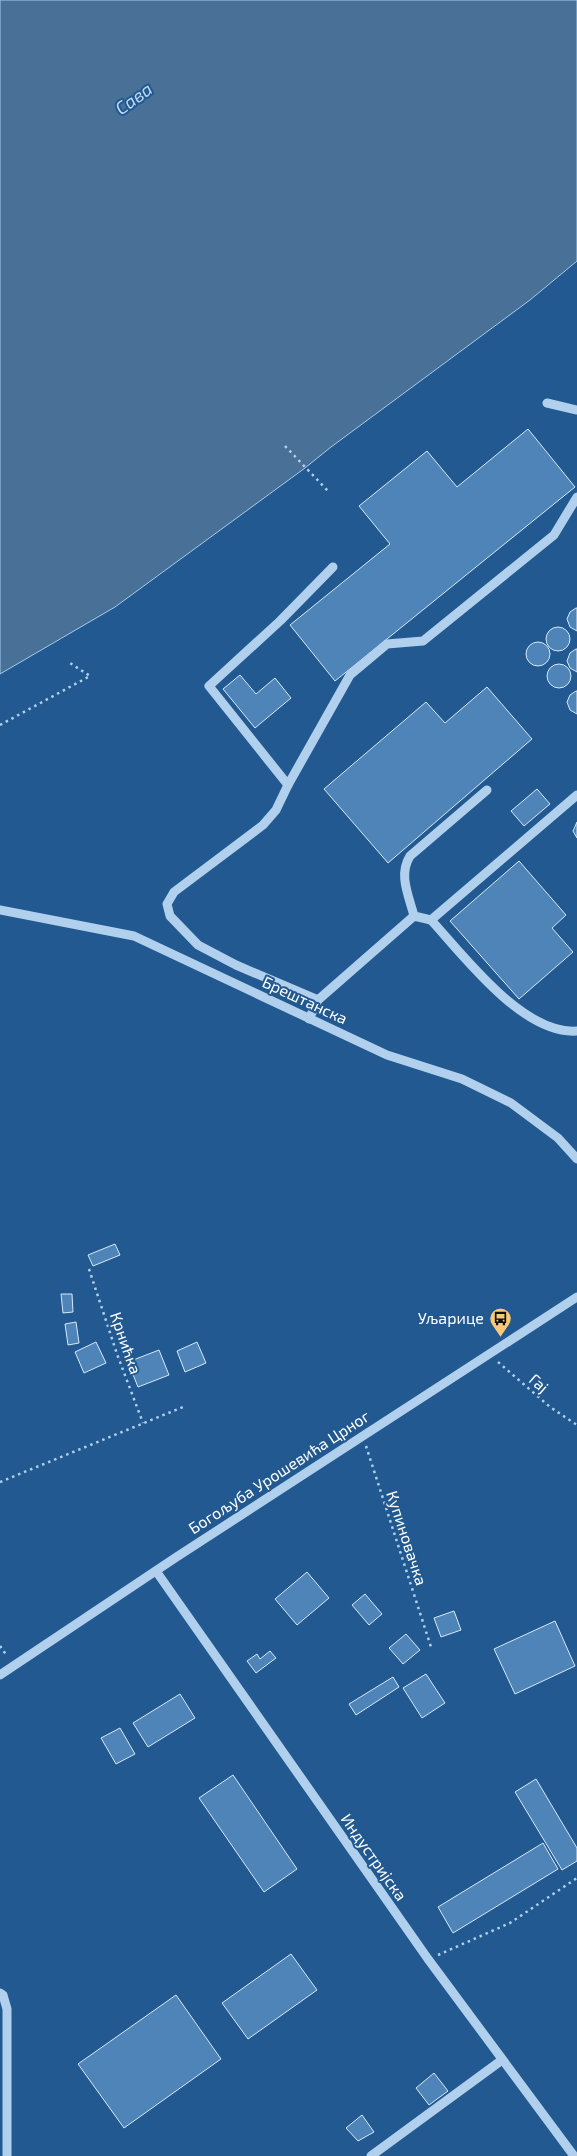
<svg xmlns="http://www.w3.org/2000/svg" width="577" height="2156" font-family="'Exo 2',sans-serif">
<rect width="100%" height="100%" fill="#215990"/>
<!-- water -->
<path fill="#497097" stroke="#a5ccee" d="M0,0H577V261L530,300L331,447L305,468L115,607L0,674Z"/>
<!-- building -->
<g fill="#4e84b8" stroke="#d7e9f9">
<path d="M528,429L575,487L335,681L290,625L390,544L359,506L427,451L457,487Z"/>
<path d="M576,608H577V631L570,627L567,619L570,612Z"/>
<circle cx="558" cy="639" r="12"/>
<circle cx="538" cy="654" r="12"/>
<path d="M576,649H577V672L570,668L567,661L570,653Z"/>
<circle cx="559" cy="676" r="12"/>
<path d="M240,675L256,694L275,678L291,698L255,728L223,689Z"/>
<path d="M487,687L532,739L388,863L324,789L426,702L445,723Z"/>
<path d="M576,691H577V714L570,710L567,702L570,695Z"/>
<path d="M537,789L550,804L524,826L511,811Z"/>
<path d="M577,822V838L573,831Z"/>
<path d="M519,861L566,915L552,928L573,952L519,999L450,921Z"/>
<path d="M115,1244L120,1255L93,1266L88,1255Z"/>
<path d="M61,1294H72L73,1312L63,1313Z"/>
<path d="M76,1322L79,1343L68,1345L65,1324Z"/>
<path d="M96,1342L106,1363L84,1373L75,1352Z"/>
<path d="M197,1342L206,1363L185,1372L177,1351Z"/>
<path d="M159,1350L169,1375L138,1387L128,1362Z"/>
<path d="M307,1572L329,1598L297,1625L275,1599Z"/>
<path d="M365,1594L382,1614L369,1625L352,1605Z"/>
<path d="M454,1611L461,1630L441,1637L434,1618Z"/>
<path d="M555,1621L575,1666L515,1694L494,1649Z"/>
<path d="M406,1634L420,1650L403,1664L389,1648Z"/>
<path d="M270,1651L276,1658L256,1673L247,1661L257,1654L260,1659Z"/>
<path d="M426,1674L445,1703L422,1718L403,1688Z"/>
<path d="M393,1677L399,1687L356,1715L349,1704Z"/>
<path d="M180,1694L195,1718L148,1747L133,1723Z"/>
<path d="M120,1728L135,1754L116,1764L101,1738Z"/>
<path d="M233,1775L297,1869L264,1892L199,1798Z"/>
<path d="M536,1779L577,1848V1861L562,1870L515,1792Z"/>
<path d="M543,1843L558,1869L453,1933L438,1907Z"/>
<path d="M291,1954L317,1990L248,2039L222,2003Z"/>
<path d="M176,1995L221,2059L124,2128L78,2064Z"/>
<path d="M434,2073L448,2091L429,2105L416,2088Z"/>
<path d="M362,2115L374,2132L358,2141L346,2128Z"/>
</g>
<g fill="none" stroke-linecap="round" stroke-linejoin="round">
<!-- path -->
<g stroke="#b1d0ed" stroke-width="2.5" stroke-dasharray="2.5 4" stroke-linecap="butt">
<path d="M285,446L329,492"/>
<path d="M0,725L90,676L70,663"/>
<path d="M89,1269L117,1354L143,1423"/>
<path d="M498,1362L550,1407L577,1425"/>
<path d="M366,1446L431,1647"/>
<path d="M0,1482L183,1407"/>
<path d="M0,1646L7,1656"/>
<path d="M438,1955L510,1923L577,1878"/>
</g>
<!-- minor -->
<g stroke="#b1d0ed" stroke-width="9">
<path d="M547,403L577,410"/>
<path d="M288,785L209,686L280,621L333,567"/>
<path d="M0,910L134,936L387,1055L462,1079L511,1103L558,1138L577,1159"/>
<path d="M414,916C409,896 398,875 410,856L487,790"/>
<path d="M431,920C464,956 523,1035 577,1031"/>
<path d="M318,1000L236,965L198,945L170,916L167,904L174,892L263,825L276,810L288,785L350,675L387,644L423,641L554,535L577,497"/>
<path d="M309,1019L318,1000L414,916L431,920L577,795"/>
<path d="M156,1571L428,1959L574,2156"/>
<path d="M0,1675L175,1558L577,1297"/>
<path d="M0,1993L3,1995L7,2009V2156"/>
<path d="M371,2156L502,2060"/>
</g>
</g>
<!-- icons -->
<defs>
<symbol id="bus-pin" viewBox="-11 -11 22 30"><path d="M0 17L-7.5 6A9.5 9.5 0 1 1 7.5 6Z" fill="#f9ca73" stroke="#215990"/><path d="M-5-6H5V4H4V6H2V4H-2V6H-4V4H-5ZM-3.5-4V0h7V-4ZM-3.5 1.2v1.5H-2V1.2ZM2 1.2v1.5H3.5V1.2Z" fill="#111"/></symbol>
</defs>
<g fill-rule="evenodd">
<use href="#bus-pin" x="488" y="1306" width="25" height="34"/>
</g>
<g text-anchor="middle" stroke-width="4" stroke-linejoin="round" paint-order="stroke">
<!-- street labels -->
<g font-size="16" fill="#fff" stroke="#215990">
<text transform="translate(305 1000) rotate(25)" y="6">Брештанска</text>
<text transform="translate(126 1343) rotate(71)" y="6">Крнићка</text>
<text transform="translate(539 1383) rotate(41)" y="6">Гај</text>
<text transform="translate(279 1472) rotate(-33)" y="6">Богољуба Урошевића Црног</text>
<text transform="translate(407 1538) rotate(72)" y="6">Купиновачка</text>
<text transform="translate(374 1857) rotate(55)" y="6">Индустријска</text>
</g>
<!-- poi labels -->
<g font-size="16" fill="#fff" stroke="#215990" text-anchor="end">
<text x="484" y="1324">Уљарице</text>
</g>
<!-- water labels -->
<g font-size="18" font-style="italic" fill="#bddaf4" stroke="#215990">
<text transform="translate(134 99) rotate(-36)" y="6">Сава</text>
</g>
</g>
</svg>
